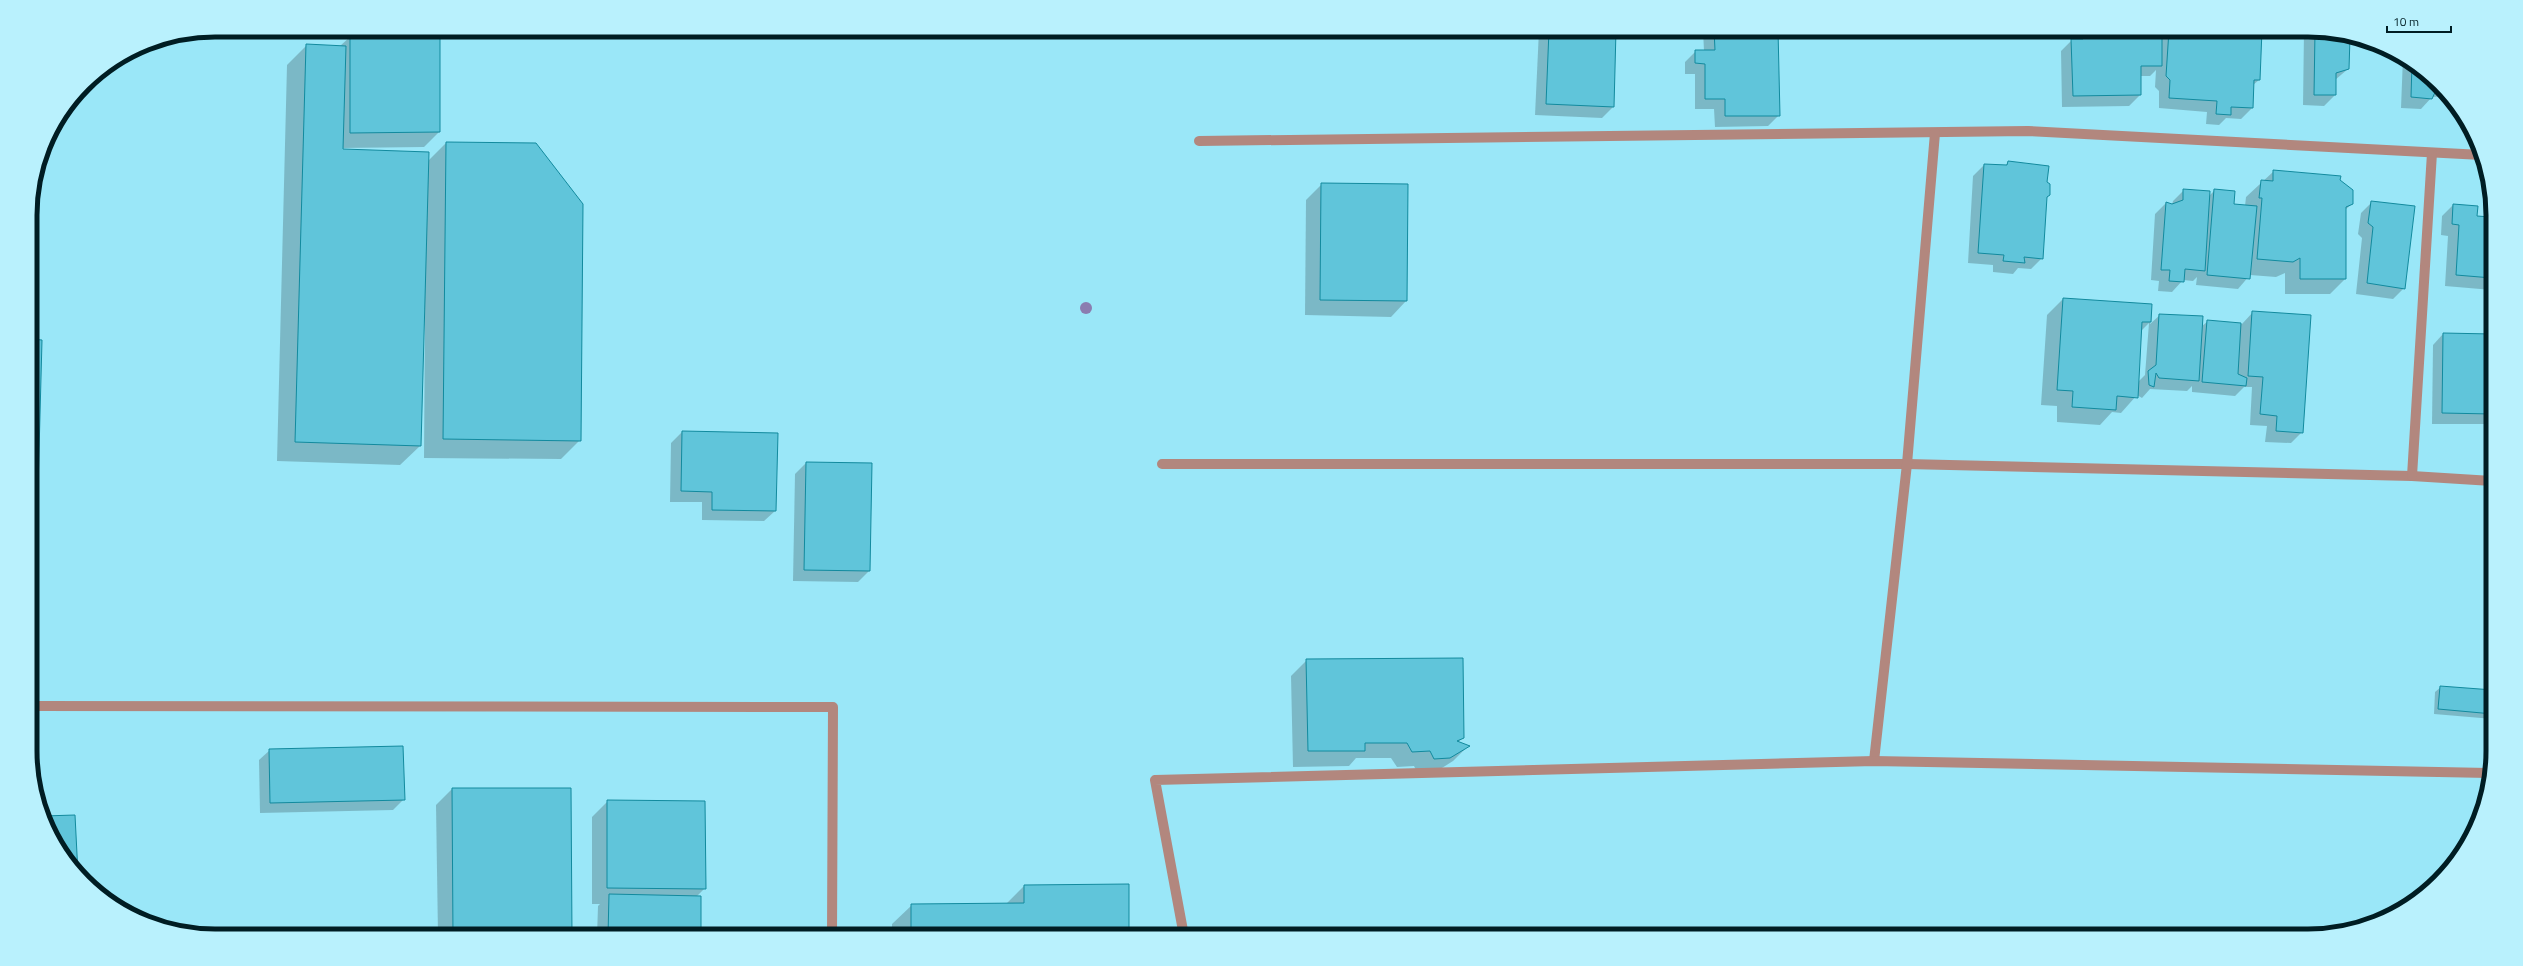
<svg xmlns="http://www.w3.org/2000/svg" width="2523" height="966" font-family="'Titillium Web',sans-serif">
<rect width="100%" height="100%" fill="#9ae7f8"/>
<!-- shadow -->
<g fill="#0003" fill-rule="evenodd">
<path d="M1539,30H1615L1613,107L1602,118L1535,115Z"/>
<path d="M1703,30H1777L1779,115L1768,126L1715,127L1714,109H1695V74H1685V62L1696,51H1704Z"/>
<path d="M2075,30H2146L2149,34H2159L2160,30H2261L2259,80L2253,85L2252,108L2241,119L2226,118L2219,125L2206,124L2207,112L2159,108V91L2155,87L2156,70L2150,76H2140V95L2129,106L2062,107L2061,51L2072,40Z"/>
<path d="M2304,30L2349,37L2348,69L2335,80V95L2324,106L2303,105Z"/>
<path d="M351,36L439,132L424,147L342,148V150L428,161L446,143L536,144L580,440L561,459L424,458L425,309H424L420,446L400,465L277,461L287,65L307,45L340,46Z"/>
<path d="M2403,57L2411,61L2448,96L2432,97L2421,109L2401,108Z"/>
<path d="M2009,162L2046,182L2049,195L2046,199L2042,258L2031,269L2018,268L2013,274L1993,272V265L1968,263L1973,176L1984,165L2005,166Z"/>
<path d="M2274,171L2339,180L2352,204L2345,210V279L2330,294H2285V273L2276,277L2250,275L2238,289L2196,285L2197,277L2193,281L2183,280L2172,292L2158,291L2159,281L2151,280L2155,214L2166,203L2172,205L2173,201L2184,190L2208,197L2215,190L2233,205L2245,206L2246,197Z"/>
<path d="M1322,184L1407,185L1406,301L1391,317L1305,315L1306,200Z"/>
<path d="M2372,202L2404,288L2393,299L2356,294L2362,238L2358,234L2361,213Z"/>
<path d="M2453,205L2476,217L2491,219L2492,290L2445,286L2448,236L2441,235L2442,216Z"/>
<path d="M2063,299L2151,305L2150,324L2160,315L2201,327L2208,321L2242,324L2253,312L2302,432L2291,443L2265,442L2267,426L2250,425L2252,387H2244L2235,396L2192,392V386L2187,391L2150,389L2142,398L2137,395L2121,413L2112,412L2100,425L2057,422V406L2041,405L2047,315ZM2149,323L2145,375L2137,383L2141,331Z"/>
<path d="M2443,334L2492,335V416L2484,424H2432L2433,345Z"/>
<path d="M31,340L34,601L33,603Z"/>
<path d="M682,432L775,511L764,521L702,520V502H670L671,443Z"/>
<path d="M806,463L871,464L869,571L858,582L793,581L795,474Z"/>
<path d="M1307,660L1463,738L1458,742L1468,746L1453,761L1434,773L1418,774L1414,766L1397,767L1391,758H1356L1349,766L1293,767L1291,676Z"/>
<path d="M2441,687L2493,691V719L2434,714L2435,692Z"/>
<path d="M270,750L404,799L393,810L260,813L259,760Z"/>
<path d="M452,789L571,936H438L436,805Z"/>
<path d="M608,801L705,888L696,897L699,936H597L598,906L600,904H592V817Z"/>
<path d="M74,816L77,873L49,832L44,817Z"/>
<path d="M1024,886L1128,936H892V924L912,905L1006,904Z"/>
</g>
<!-- building -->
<g fill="#60c5da" stroke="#128a9e">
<path d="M1549,30H1616L1614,107L1546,104Z"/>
<path d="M1714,30H1778L1780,116H1725V99H1705V64L1695,63V50H1715Z"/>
<path d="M2082,30H2147L2149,33H2162V66H2141V95L2073,96L2071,39H2083Z"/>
<path d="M2169,30H2262L2260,80H2254L2253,108L2231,107V115L2216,114L2217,101L2169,98L2170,80L2166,76Z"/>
<path d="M2315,31L2350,37L2349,69L2336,73V95H2314Z"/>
<path d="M350,35H440V132L350,133Z"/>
<path d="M306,44L346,46L343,149L429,152L421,446L295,442Z"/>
<path d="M2412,63L2437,86H2432L2436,90L2432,99L2411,97Z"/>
<path d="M446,142L536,143L583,204L581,441L443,439Z"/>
<path d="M2008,161L2049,166L2047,182L2050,184V195L2047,197L2043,259L2024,257L2025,263L2003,261L2004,255L1978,253L1984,164L2007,165Z"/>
<path d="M2273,170L2341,176L2340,180L2353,190V204L2346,207V279H2300V258L2293,262L2257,259L2262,198H2259L2261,180L2273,181Z"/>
<path d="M1321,183L1408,184L1407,301L1320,300Z"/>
<path d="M2183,189L2210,191L2205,271L2185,269L2184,282L2169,281L2170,270H2161L2166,202L2172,204L2183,200Z"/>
<path d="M2214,189L2235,191L2234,204L2257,206L2250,279L2207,275Z"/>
<path d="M2371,201L2415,206L2405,289L2367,283L2373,227L2368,223Z"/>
<path d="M2453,204L2478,206L2477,216L2491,217L2492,278L2456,275L2459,225L2452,224Z"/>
<path d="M2063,298L2152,304L2151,322H2142L2138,398L2117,396L2116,410L2072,407L2073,391L2057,390Z"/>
<path d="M2252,311L2311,315L2303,433L2276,431L2277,416L2260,414L2263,377L2248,376Z"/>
<path d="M2159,314L2203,316L2199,381L2159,378L2156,373L2154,387L2149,385L2148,371L2156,365Z"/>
<path d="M2207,320L2241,323L2238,374L2247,378L2246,386L2202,382Z"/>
<path d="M2443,333L2492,334V414L2442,413Z"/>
<path d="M31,339L42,340L35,602H33Z"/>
<path d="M682,431L778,433L776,511L712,510V492L681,491Z"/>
<path d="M806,462L872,463L870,571L804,570Z"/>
<path d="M1463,658L1464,738L1457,741L1470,746L1450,758L1434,759L1430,751L1412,752L1407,743H1365V751H1308L1306,659Z"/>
<path d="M2440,686L2493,690V714L2438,709Z"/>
<path d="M403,746L405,800L270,803L269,749Z"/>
<path d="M452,788H571L572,936H453Z"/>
<path d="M607,800L705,801L706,889L607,888Z"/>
<path d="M75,815L78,874L49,832L43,816Z"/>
<path d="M1129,884V936H911V904L1024,903V885Z"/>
<path d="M609,894L701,896V935L645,934V936H608Z"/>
</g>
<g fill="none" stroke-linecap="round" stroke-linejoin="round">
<!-- minor -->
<g stroke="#b2877e" stroke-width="10">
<path d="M1199,141L2028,131L2482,155"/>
<path d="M1162,464H1907L2412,476L2492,481"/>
<path d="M2412,476L2432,153"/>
<path d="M33,706L833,707L832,936"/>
<path d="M1874,761L1907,464L1935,133"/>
<path d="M1184,936L1155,780L1874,761L2489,773"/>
</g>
</g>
<!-- trees -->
<circle fill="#8b7db0" cx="1086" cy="308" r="6"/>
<!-- crop -->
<path d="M0 0H2523V966H0ZM215 37H2308A178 178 0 0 1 2486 215V751A178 178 0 0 1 2308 929H215A178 178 0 0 1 37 751V215A178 178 0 0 1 215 37Z" fill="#b9f1fd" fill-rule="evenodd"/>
<path fill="none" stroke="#001d23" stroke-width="5" d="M215 37H2308A178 178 0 0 1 2486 215V751A178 178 0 0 1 2308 929H215A178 178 0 0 1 37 751V215A178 178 0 0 1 215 37Z"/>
<!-- scale -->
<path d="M2387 26v6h64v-6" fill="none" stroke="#001d23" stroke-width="2"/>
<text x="2393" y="26" font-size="12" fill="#001d23" stroke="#b9f1fd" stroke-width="3" paint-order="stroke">10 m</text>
</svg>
